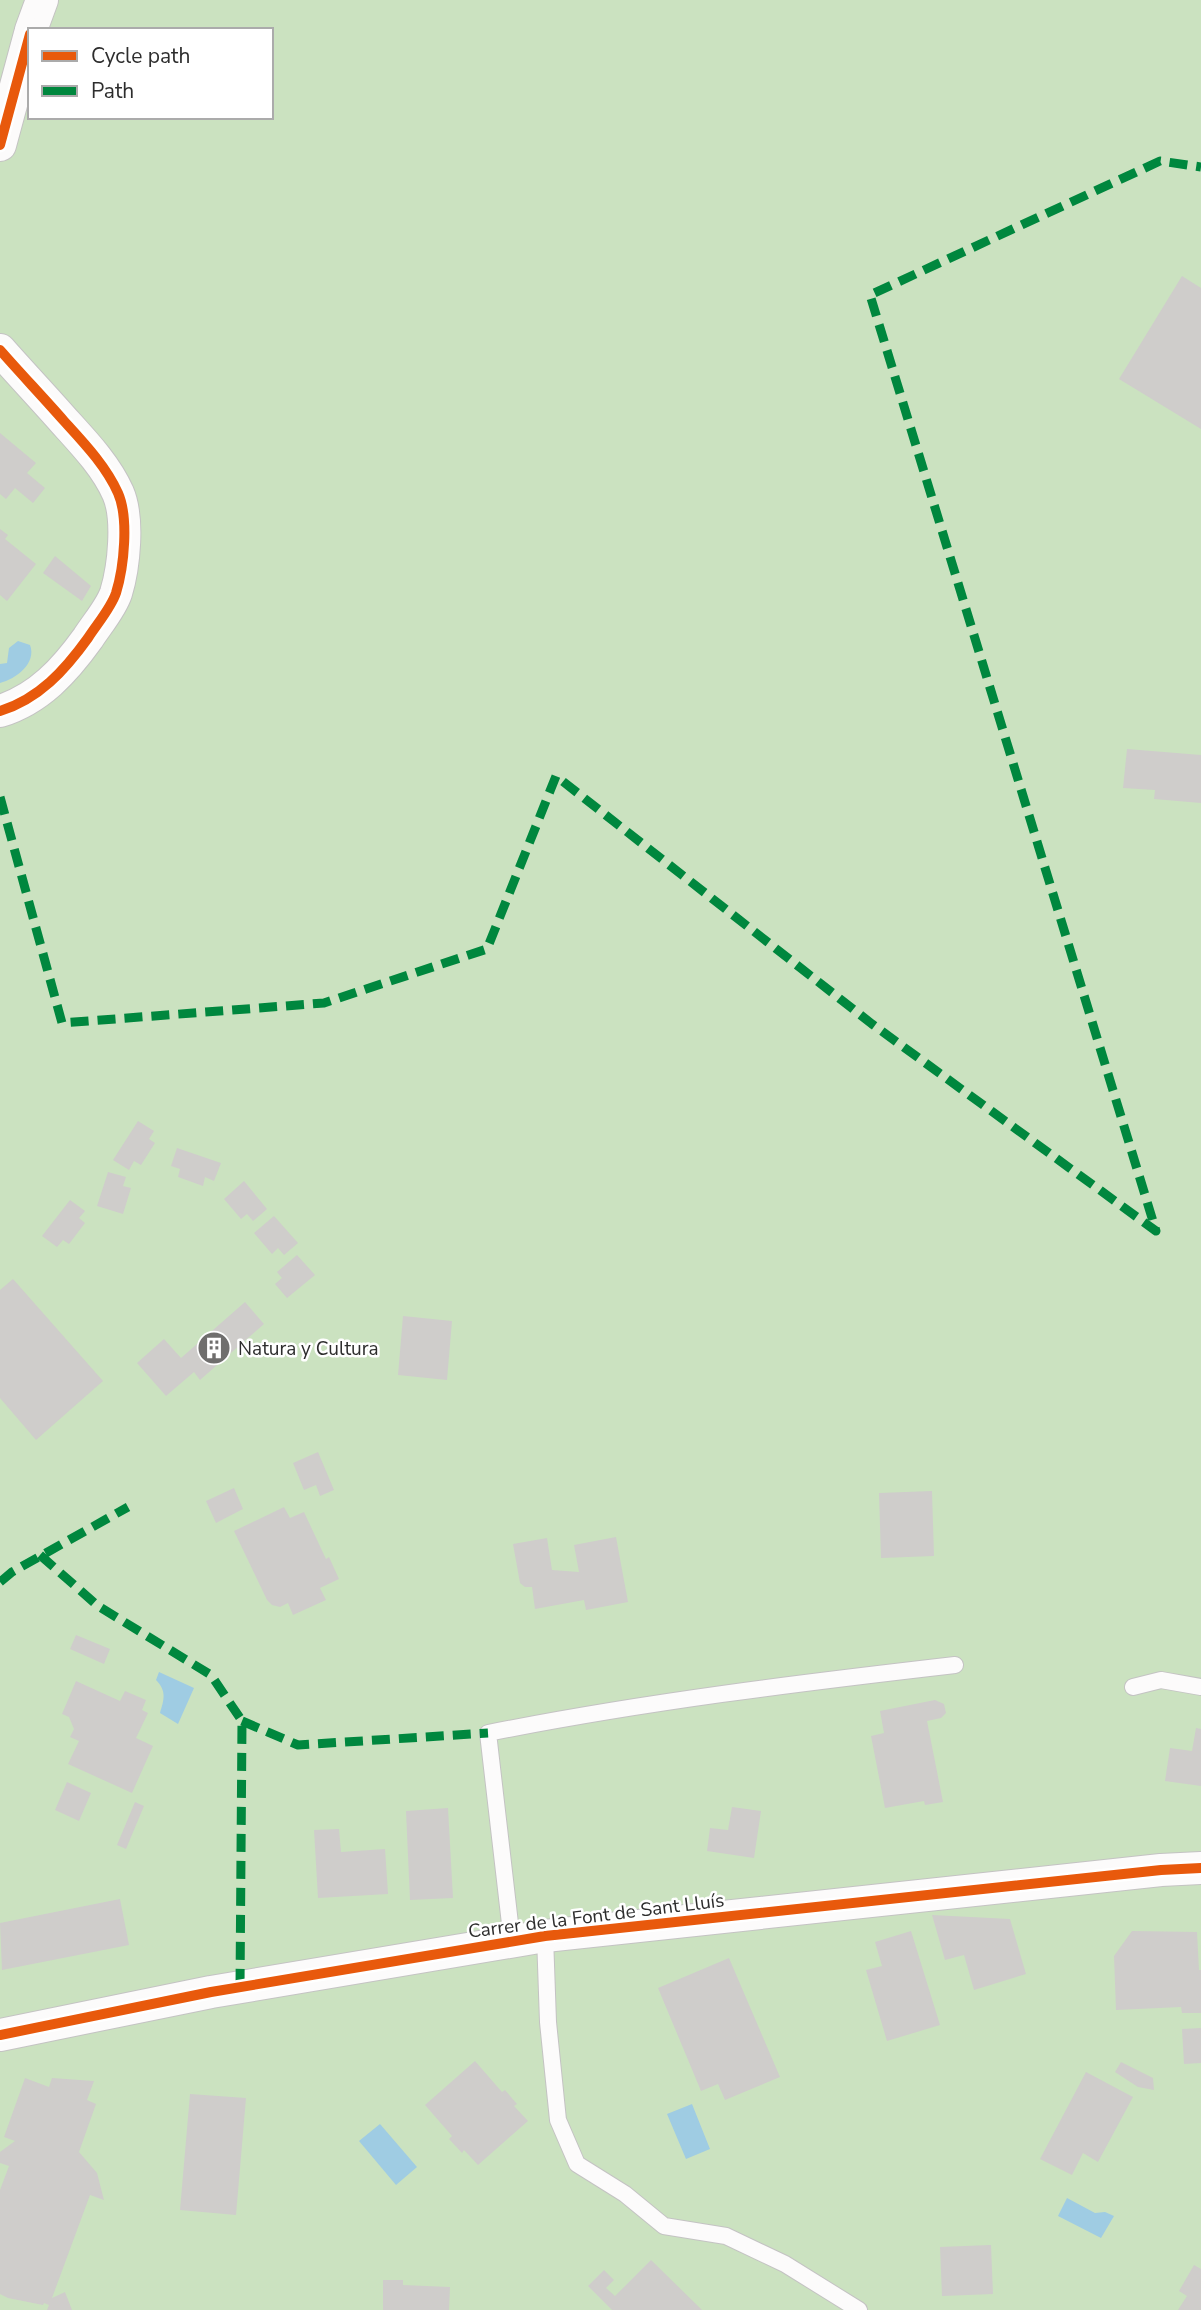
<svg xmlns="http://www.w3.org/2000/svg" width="1201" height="2310" font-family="'Nunito Sans',sans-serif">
<rect width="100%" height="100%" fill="#eae7e4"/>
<!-- green -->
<path fill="#cbe2c0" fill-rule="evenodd" d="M0,0H1201V2310H0ZM30,30H271V117H30Z"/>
<!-- water -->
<g fill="#9fcce3">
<path d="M18,641L30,645C37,663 16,679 0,683V664L7,663L9,648Z"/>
<path d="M159,1672L194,1688L178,1724L160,1713C164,1700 167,1691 156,1680Z"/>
<path d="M692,2104L710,2149L686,2159L667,2114Z"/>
<path d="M380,2124L417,2167L396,2185L359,2141Z"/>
<path d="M1067,2198L1095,2213L1105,2212L1114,2216L1101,2238L1058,2216Z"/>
</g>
<!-- building -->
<g fill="#cfcdcb">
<path d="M1182,276L1201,288V429L1119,379Z"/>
<path d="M0,433L36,463L27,473L45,488L33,503L15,488L6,499L0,494Z"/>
<path d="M0,529L8,535L5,539L36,564L7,601L0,595Z"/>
<path d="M55,556L91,586L82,601L43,573Z"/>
<path d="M1127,749L1201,755V803L1154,799L1155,790L1123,788Z"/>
<path d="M138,1121L154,1131L149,1139L155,1143L141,1165L134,1161L129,1170L113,1160Z"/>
<path d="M177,1148L221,1163L214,1181L205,1177L203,1186L178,1177L180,1169L171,1166Z"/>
<path d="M108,1172L126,1177L123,1186L131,1188L123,1214L97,1206Z"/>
<path d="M244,1181L267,1209L253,1221L247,1214L241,1219L224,1199Z"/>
<path d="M70,1200L85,1211L79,1218L85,1223L69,1244L63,1240L57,1247L42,1236Z"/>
<path d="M274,1216L298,1243L284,1255L278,1248L272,1254L254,1233Z"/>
<path d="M297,1255L315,1275L287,1298L275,1284L282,1278L277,1272Z"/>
<path d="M13,1279L103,1381L36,1440L0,1398V1290Z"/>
<path d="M245,1302L264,1324L200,1380L194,1372L166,1396L137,1363L164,1339L181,1358Z"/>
<path d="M403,1316L452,1321L447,1380L398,1375Z"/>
<path d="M318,1452L334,1490L320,1496L316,1485L304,1490L293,1463Z"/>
<path d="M234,1488L243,1509L216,1523L206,1501Z"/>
<path d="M932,1491L934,1556L881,1558L879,1493Z"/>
<path d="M284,1507L290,1518L304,1512L326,1559L329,1557L339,1579L320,1588L326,1600L293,1615L288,1603L280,1607L272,1605L267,1600L234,1531Z"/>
<path d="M616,1537L628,1602L586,1610L584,1600L535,1609L532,1587H525L520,1583L513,1544L547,1538L552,1570L579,1572L574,1545Z"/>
<path d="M76,1635L110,1649L104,1664L70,1649Z"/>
<path d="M76,1681L120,1701L125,1691L146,1700L142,1710L148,1713L136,1738L153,1746L132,1793L68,1764L79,1741L70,1737L74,1729L69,1717L62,1714Z"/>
<path d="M935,1700L944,1704L946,1713L941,1718L927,1721L943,1802L925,1805L924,1801L885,1808L871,1736L884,1733L880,1711Z"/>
<path d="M1196,1728L1201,1729V1786L1165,1781L1170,1748L1192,1751Z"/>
<path d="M67,1782L91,1793L79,1821L55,1810Z"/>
<path d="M135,1802L144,1806L126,1849L117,1845Z"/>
<path d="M732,1807L761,1811L754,1858L707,1851L710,1828L728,1830Z"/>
<path d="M448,1808L453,1898L410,1900L406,1811Z"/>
<path d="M339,1829L341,1852L385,1849L388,1894L318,1898L314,1830Z"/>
<path d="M120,1899L129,1945L2,1970L0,1923Z"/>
<path d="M932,1915L1010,1919L1026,1974L974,1990L964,1955L945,1960Z"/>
<path d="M911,1931L940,2025L887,2041L866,1970L882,1966L875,1942Z"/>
<path d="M1132,1931L1197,1932L1199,1970H1201V2013H1182L1181,2007L1116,2010L1114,1956Z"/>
<path d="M729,1958L780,2077L725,2100L718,2084L701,2091L658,1988Z"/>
<path d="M1201,2028V2063L1184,2064L1182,2029Z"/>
<path d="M475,2061L502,2092L505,2090L517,2104L514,2106L528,2121L478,2165L464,2150L462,2153L449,2139L452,2136L425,2105Z"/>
<path d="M1121,2062L1153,2078L1154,2090L1138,2087L1115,2072Z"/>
<path d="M1086,2072L1133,2097L1098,2162L1083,2153L1072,2175L1040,2159Z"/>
<path d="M25,2078L49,2087L52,2078L94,2081L87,2100L96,2104L79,2152L97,2173L104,2200L90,2195L52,2298L65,2292L72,2310H47L49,2305L44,2303L43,2305L8,2298L0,2294V2190L9,2166L0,2163V2152L15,2141L4,2137Z"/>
<path d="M190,2094L246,2098L236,2215L180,2210Z"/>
<path d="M991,2245L993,2294L942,2296L940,2247Z"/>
<path d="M651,2260L699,2307L702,2310H612L588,2286L604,2270L614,2280L606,2288L615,2296Z"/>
<path d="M1194,2265L1201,2269V2310H1178L1187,2296L1179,2291Z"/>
<path d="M383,2280H403V2285L450,2287L449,2310H383Z"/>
</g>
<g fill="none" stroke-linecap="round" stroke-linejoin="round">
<defs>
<g id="lane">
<path d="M1133,1687L1161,1680L1201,1687"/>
<path d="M545,1936L548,2022L558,2120L577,2164L625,2194L664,2226L726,2236L785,2264L859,2310"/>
<path d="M512,1941L488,1733C643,1702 799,1683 955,1665"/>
</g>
<g id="street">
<path d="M31,30L42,0"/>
<path d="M0,145L30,34"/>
<path d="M0,350C21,374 43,397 64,421C84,443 106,466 118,493C129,518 124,567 116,593C111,608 97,624 88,638C65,670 39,699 0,711"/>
<path d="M0,2035L211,1992L545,1936L1161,1870L1201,1868"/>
</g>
</defs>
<!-- lane casing -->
<use href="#lane" stroke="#c4c3c3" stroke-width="18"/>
<!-- street casing -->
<use href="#street" stroke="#c4c3c3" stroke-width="34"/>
<!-- lane -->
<use href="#lane" stroke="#fcfbfb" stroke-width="16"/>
<!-- street -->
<use href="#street" stroke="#fcfbfb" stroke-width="32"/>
<!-- quiet -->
<g stroke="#00873e" stroke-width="9" stroke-dasharray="18 9" stroke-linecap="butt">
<path d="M0,797L62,1023L324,1003L487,949L556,776L872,1024L1156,1231L870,295L1160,161L1201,167"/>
<path d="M40,1555L98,1606L211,1675L242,1721L240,1988"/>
<path d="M0,1582L12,1572L128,1507"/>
<path d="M242,1721L298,1745L488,1733"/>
</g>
<defs>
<g id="cycleway">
<path d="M0,145L30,34"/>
<path d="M0,350C21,374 43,397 64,421C84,443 106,466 118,493C129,518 124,567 116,593C111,608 97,624 88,638C65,670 39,699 0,711"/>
<path d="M0,2035L211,1992L545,1936L1161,1870L1201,1868"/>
</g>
</defs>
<!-- cycleway casing -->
<use href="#cycleway" stroke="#fff" stroke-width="15"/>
<!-- cycleway -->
<use href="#cycleway" stroke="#e8590c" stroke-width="10"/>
</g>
<!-- icons -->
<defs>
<symbol id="building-disc" viewBox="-11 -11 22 22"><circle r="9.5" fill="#6f6e6d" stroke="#fff"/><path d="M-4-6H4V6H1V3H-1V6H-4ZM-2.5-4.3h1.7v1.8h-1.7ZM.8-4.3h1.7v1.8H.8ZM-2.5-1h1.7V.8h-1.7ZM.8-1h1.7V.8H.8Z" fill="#fff"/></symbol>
</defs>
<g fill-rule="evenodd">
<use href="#building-disc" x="195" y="1329" width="38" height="38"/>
</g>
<g text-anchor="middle" stroke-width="5" stroke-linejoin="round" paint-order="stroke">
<!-- poi labels -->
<g font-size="19" fill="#2d2d2d" stroke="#fff" text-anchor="start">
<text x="238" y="1355">Natura y Cultura</text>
</g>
<!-- street labels -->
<g font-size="19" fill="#2d2d2d" stroke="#fff">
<text transform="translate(596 1915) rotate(-7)" y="7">Carrer de la Font de Sant Lluís</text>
</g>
</g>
<!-- legend -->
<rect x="28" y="28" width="245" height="91" fill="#ffffff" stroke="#ababab" stroke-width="2"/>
<rect x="42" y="51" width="35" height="10" fill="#e8590c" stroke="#ababab" stroke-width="2"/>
<text x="91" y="63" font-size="21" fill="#2d2d2d">Cycle path</text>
<rect x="42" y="86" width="35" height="10" fill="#00873e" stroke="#ababab" stroke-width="2"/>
<text x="91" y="98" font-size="21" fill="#2d2d2d">Path</text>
</svg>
